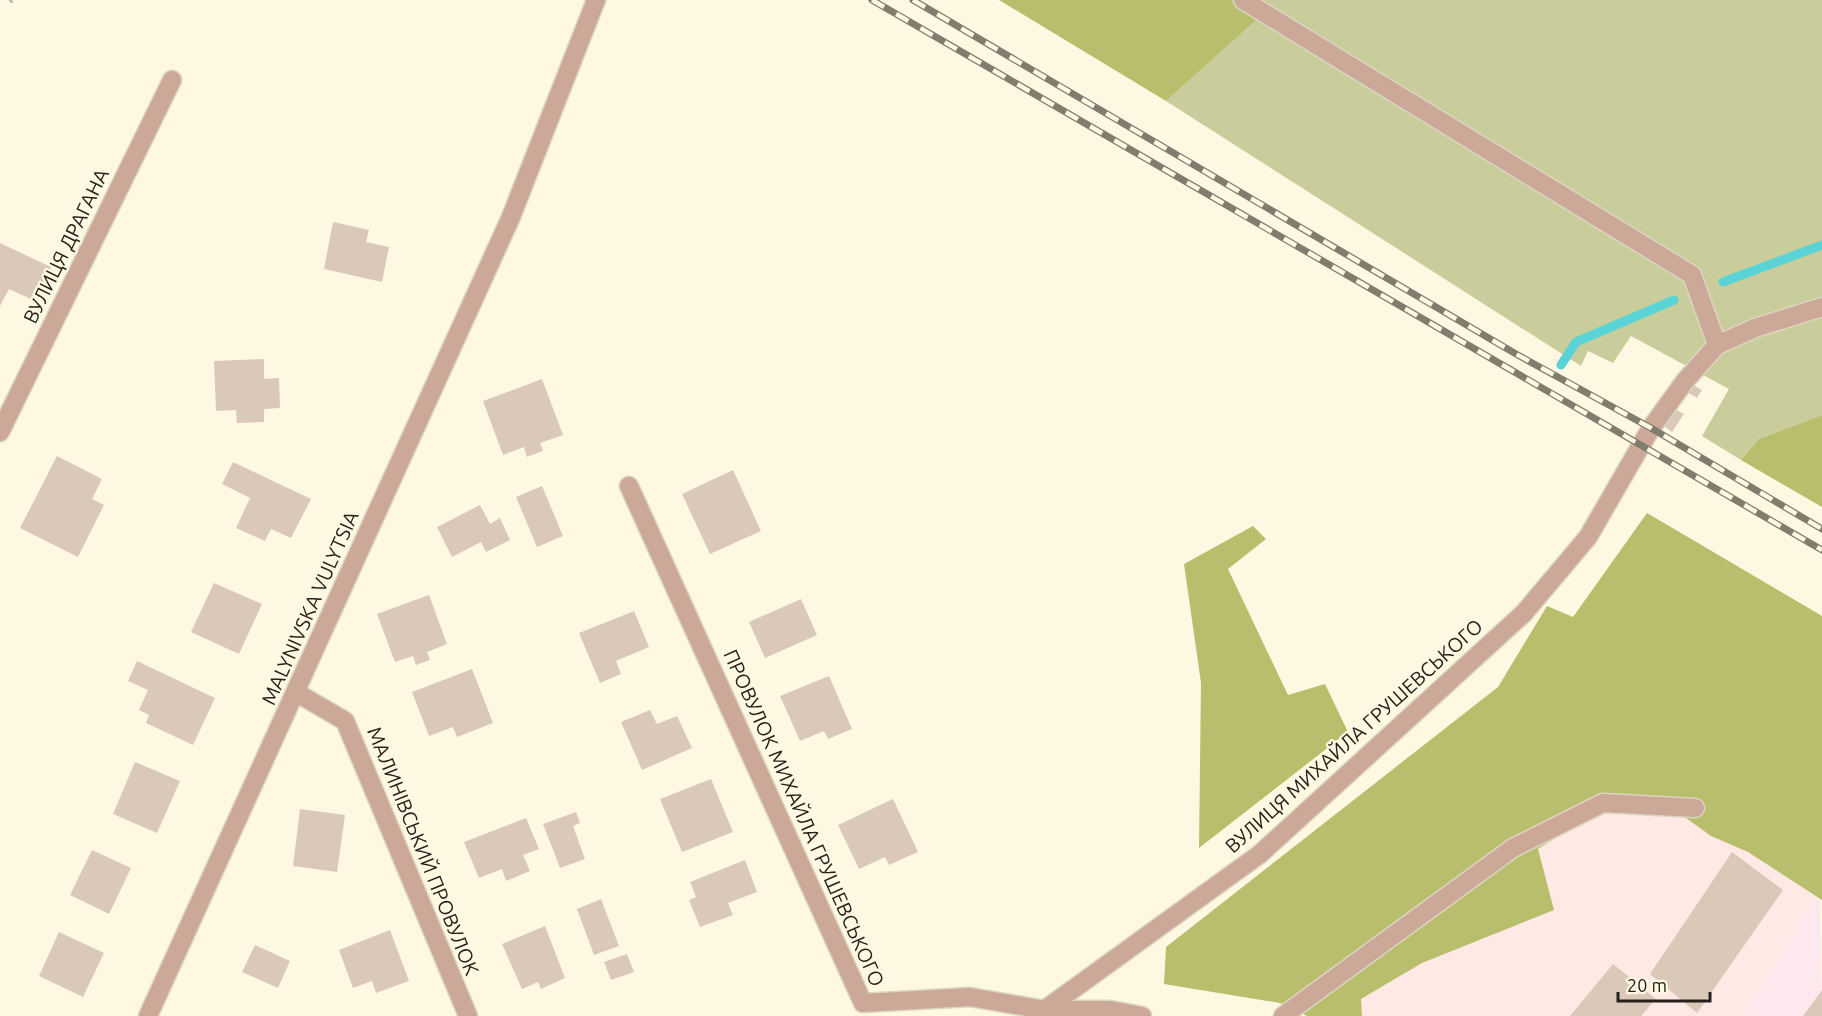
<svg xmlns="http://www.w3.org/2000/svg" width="1822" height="1016" font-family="Ubuntu,sans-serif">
<rect width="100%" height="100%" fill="#fef8e2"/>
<!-- commercial -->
<path fill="#fee9e5" d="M1618,804L1672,808L1711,836L1748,852L1820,899L1811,905L1743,1016H1362L1361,999L1422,963L1553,910L1538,849L1589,817Z"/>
<!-- industrial -->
<path fill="#fde8ed" d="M1820,899L1822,1016H1743L1811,905Z"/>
<!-- green -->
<path fill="#c9cd9b" d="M1250,0H1822V415L1759,439L1741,460L1702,436L1729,389L1631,336L1613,363L1588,351L1581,366L1166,101L1267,9Z"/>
<!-- forest -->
<g fill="#b8be6b">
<path d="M999,0H1250L1268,9L1166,101Z"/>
<path d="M1822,415V507L1741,460L1759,439Z"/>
<path d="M1647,513L1822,616V900L1748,852L1711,836L1672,808L1618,804L1589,817L1538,849L1554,910L1422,963L1361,999L1362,1016H1307L1280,1003L1164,984L1166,947L1498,687L1547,606L1573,617Z"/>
<path d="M1253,526L1266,539L1228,569L1288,695L1325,684L1348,732L1199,848L1201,683L1184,564Z"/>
</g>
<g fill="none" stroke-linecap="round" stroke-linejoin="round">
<!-- stream -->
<g stroke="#59d3d6" stroke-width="9">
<path d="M1723,282L1822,245"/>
<path d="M1561,365L1576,342L1674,300"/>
</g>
</g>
<!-- building -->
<g fill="#dac9b9">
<path d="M333,222L369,230L366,242L389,247L382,282L324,269Z"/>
<path d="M0,243L51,267L35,301L9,289L0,306Z"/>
<path d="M264,359V379L279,378L280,408L264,409V422L237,423L236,410L216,411L214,361Z"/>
<path d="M542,379L563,435L540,443L543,451L527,457L524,447L503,455L483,401Z"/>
<path d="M1690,383L1702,390L1697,398L1685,391Z"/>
<path d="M1669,406L1684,414L1672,432L1659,422Z"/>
<path d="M57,456L102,479L92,499L104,505L78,557L20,528Z"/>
<path d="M233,462L311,499L291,538L271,529L265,541L236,528L250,498L222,484Z"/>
<path d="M733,470L761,531L710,554L682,494Z"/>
<path d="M542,486L563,536L537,547L516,497Z"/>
<path d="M480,505L490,524L500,518L510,540L486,552L481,542L452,557L437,527Z"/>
<path d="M214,583L262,604L239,654L191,632Z"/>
<path d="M429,595L447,644L427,652L430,660L416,665L413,656L395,662L377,614Z"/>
<path d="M801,599L817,635L765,658L749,622Z"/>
<path d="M634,611L649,647L616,661L621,674L600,683L579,633Z"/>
<path d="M137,661L215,698L193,745L146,723L149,715L139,710L148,690L128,681Z"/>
<path d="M472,669L493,723L457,737L453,727L429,736L412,692Z"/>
<path d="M829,676L852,729L828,739L824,731L800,741L780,696Z"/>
<path d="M650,710L657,724L677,716L692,748L642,770L621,722Z"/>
<path d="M135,762L180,781L157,833L113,814Z"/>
<path d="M711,779L733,832L682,852L660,799Z"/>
<path d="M893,799L918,852L889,865L885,857L859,869L838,825Z"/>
<path d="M300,809L345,815L337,872L293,866Z"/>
<path d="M576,812L580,823L573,826L585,859L560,868L543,824Z"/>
<path d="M526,818L539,849L523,855L530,871L506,881L502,869L479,878L464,842Z"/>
<path d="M92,850L131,868L109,914L70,895Z"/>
<path d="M1732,852L1783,890L1697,1013L1650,974Z"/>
<path d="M745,860L757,892L728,903L733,915L700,927L689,900L696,897L690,882Z"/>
<path d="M601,899L619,946L594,955L577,909Z"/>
<path d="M545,926L565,978L541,989L538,982L522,989L502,944Z"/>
<path d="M390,930L409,981L376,993L372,981L353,988L339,950Z"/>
<path d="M59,932L104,953L83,997L39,976Z"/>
<path d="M255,945L290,961L278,988L242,972Z"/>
<path d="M627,954L634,972L611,980L604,962Z"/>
<path d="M1613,964L1656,999L1641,1016H1570Z"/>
<path d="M1822,990V1016H1803Z"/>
</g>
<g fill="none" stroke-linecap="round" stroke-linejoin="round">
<defs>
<g id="minor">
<path d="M1243,0L1692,275L1717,345"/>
<path d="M0,432L172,80"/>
<path d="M629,486L863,1003L970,997L1045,1010H1110L1142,1016"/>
<path d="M297,693L345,721L468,1016"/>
<path d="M148,1016L511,217L596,0"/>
<path d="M1036,1016L1260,854L1524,613L1588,537L1651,428L1685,381L1717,345L1755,328L1822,307"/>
<path d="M1283,1016L1513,848L1603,803L1695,808"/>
</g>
</defs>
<!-- minor casing -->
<use href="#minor" stroke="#dbd6c2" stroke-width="21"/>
<!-- path -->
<path stroke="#bbb6a5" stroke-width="4" stroke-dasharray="4.5 4.5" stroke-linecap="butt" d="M10,2L12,0"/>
<!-- minor -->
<use href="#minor" stroke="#cba897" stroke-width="18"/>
<defs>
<g id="rail">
<path d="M872,0L1822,550"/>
<path d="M913,0L1516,354L1651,428L1822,529"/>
</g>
</defs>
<!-- rail casing -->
<use href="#rail" stroke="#807c6e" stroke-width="7"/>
<!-- rail -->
<use href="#rail" stroke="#fef8e2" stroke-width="4.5" stroke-dasharray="14" stroke-linecap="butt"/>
</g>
<g text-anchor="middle" stroke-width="4.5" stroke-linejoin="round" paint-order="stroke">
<!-- street labels -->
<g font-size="20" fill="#24211a" stroke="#fef8e2">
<text transform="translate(66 246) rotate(-64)" y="7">ВУЛИЦЯ ДРАГАНА</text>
<text transform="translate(310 608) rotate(-66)" y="7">MALYNIVSKA VULYTSIA</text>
<text transform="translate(1354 736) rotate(-42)" y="7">ВУЛИЦЯ МИХАЙЛА ГРУШЕВСЬКОГО</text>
<text transform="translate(804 818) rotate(66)" y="7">ПРОВУЛОК МИХАЙЛА ГРУШЕВСЬКОГО</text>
<text transform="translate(423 851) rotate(68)" y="7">МАЛИНІВСЬКИЙ ПРОВУЛОК</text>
</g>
</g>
<!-- scale -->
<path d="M1618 992v9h92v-9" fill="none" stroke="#24211a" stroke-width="3"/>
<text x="1627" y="992" font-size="18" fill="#24211a" stroke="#fef8e2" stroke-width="4.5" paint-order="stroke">20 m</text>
</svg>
